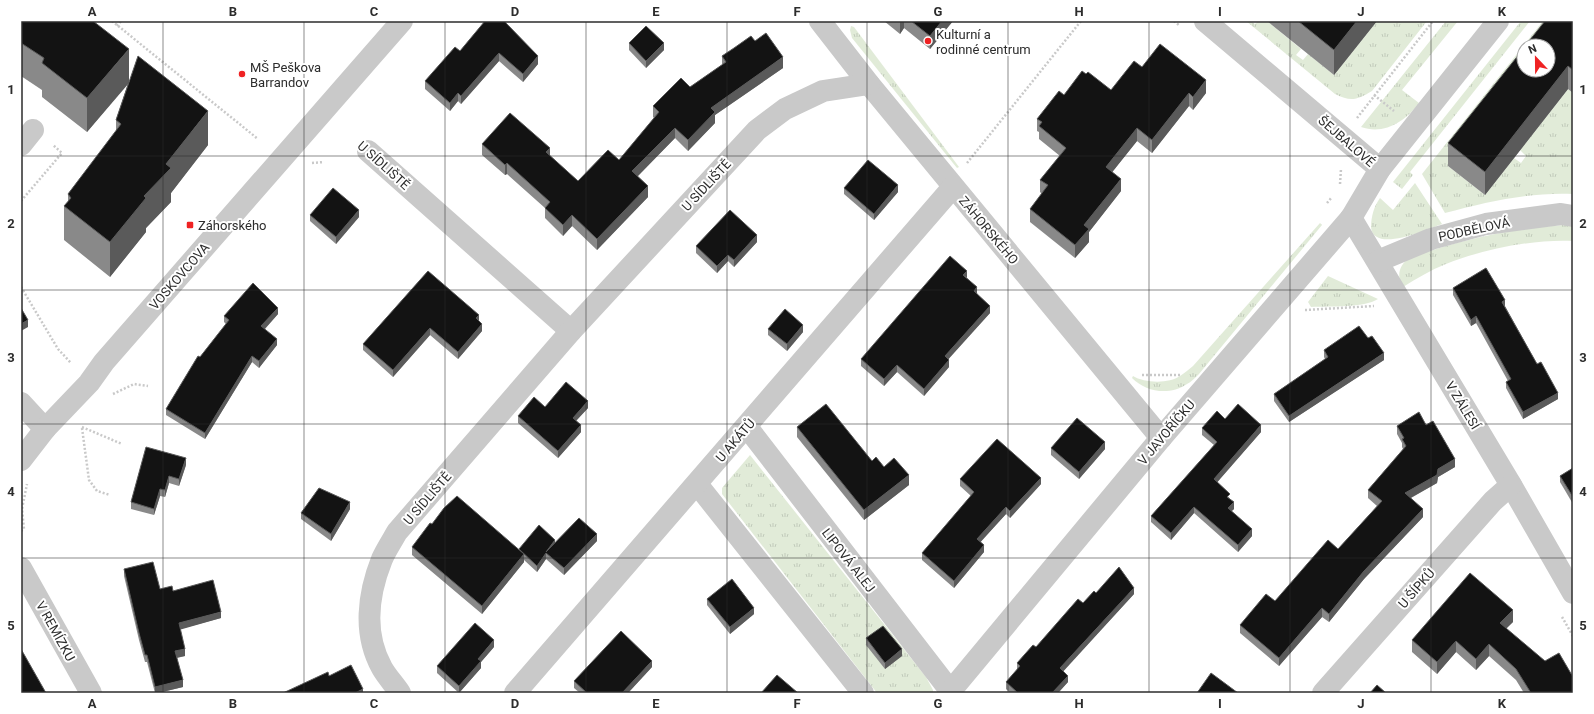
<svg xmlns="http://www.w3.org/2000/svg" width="1594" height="714" font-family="Roboto,sans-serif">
<defs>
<pattern id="grass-tufts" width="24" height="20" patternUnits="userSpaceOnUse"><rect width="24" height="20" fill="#e1ebd8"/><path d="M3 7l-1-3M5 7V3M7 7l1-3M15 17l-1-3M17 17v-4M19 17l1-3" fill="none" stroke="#c1caba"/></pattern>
</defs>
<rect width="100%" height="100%" fill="#fff"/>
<!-- grass -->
<g fill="url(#grass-tufts)">
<path d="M1246,21H1251L1255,24L1258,21H1267L1301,49L1296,55L1303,60L1308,54L1334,75L1377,21L1394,22L1427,21L1372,91C1357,100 1351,102 1335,94Z"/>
<path d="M1446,21H1458L1402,90L1419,103C1405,122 1384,135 1361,127Z"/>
<path d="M1521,21H1530L1410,172L1413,175L1402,189L1393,182Z"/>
<path d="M1543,21H1573L1544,46H1524V70L1448,166L1485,195L1514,158L1521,163L1526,156L1520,150L1568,89L1573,93V194C1529,192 1487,202 1445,213L1422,174Z"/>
<path d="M851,26L854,27L959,167L957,168L852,38L850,30Z"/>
<path d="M1415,183L1442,224C1428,229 1373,254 1371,227C1371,217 1374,206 1380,198L1393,210Z"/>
<path d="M1320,223L1322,225L1199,374C1195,378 1191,382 1187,384C1169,396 1146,392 1132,378L1133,376C1144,383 1169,384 1180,376C1185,373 1189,369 1193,366Z"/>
<path d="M1563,225H1573V241C1534,239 1483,249 1446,264C1431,270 1417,278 1403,287C1396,277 1399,264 1410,258C1417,253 1428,252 1436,249C1478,236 1520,228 1563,225Z"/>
<path d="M1328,276L1378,299C1364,308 1329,306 1311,307L1308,302Z"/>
<path d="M750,455L926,677L933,690V693H877L722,494V488Z"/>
</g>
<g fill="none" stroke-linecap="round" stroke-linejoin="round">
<!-- path -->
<g stroke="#c9c9c9" stroke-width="2.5" stroke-dasharray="2 2" stroke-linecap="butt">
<path d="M112,21L258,139"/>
<path d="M1174,21L1180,26"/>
<path d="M117,26L121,21"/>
<path d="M1374,95L1394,111"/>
<path d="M1357,118L1433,21"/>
<path d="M312,163L324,162"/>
<path d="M967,163L1081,21"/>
<path d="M1340,184L1341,169"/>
<path d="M21,201L62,153L53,145"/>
<path d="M1327,203L1332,197"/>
<path d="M21,287L58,349L71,363"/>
<path d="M1305,310L1374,306"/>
<path d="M1142,375H1181"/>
<path d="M113,394L134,384L148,386"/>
<path d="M82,427L122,444"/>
<path d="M82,428L89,480L97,491L110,495"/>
<path d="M21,531L24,529L22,509L27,484"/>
<path d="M1562,617L1573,636"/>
</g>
<!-- minor -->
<g stroke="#c9c9c9" stroke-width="22">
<path d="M820,21L869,84L1161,438"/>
<path d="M1205,21L1380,169"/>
<path d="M21,145L33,130"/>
<path d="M368,151L571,331"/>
<path d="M1351,218L1511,485L1573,593"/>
<path d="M1378,261L1431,239L1486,224L1561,214L1573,216"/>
<path d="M21,403L45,429"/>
<path d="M747,427L952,693"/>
<path d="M21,460L45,429L89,383L104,362L402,21"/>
<path d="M697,484L863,693"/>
<path d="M21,568L91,693"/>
<path d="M400,693C395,685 387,677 382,668C363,634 368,594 382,559C386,550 392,541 397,532L571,331L757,130L785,109L823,91L869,84"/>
<path d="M515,693L953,187"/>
<path d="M949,693L1161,438L1351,218L1380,169L1498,21"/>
<path d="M1323,693L1493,501L1511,485"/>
</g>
</g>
<!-- wall -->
<g fill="#898989">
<path d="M21,21L129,82L208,145L171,193V202L146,228V232L110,277L64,240V206L68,202V194L116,132V120L128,83L87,132L42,97V90L21,76Z"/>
<path d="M485,21L538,64L523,82L499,61L461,104L458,101L450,111L425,89V81L460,51Z"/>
<path d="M884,21H953L930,49L904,28L900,34Z"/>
<path d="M1267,21H1377L1334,75Z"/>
<path d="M1573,21V93L1568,89L1485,195L1448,166V143Z"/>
<path d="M755,41L783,68L715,115V123L688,151L675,138L637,177L648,197L597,250L572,226L563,236L545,218V208L507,174L505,175L482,155V144L550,156L578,181L619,160L654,118L653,117V106L690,87L722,65V56Z"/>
<path d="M629,43L664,50L646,68L629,50Z"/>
<path d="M1142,67L1206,93L1193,110L1189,106L1152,153L1137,141L1112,172L1121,191L1089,232V242L1075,258L1030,222V209L1042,194L1040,192V180L1060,156L1039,139V132L1037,131V119L1064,95L1111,90Z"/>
<path d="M844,188L898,192L874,220L844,194Z"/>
<path d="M310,215L359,217L336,244L310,221Z"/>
<path d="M757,242L734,267L728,261L717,273L696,253V246Z"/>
<path d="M428,271L479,321L482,331L458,359L430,335L393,377L363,350V344Z"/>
<path d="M967,278L990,313L948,359L949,367L924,396L897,372L884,386L861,366V359Z"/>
<path d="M1453,288L1505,306L1537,364L1558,399L1523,419L1506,388V382L1508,381L1476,323L1471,326L1453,295Z"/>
<path d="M278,314L265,329L277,345L259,368L252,362L205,439L166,415V409L200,357L226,324L224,322V316Z"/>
<path d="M768,329L803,332L787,351L768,335Z"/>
<path d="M1324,350L1384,360L1289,422L1274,401V394L1325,359L1324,357Z"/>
<path d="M545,407L588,408L576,421L581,432L558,458L518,423V416Z"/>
<path d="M1225,419L1261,432L1217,482L1230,499L1234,509L1231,511L1252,536L1238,552L1194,513L1171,540L1151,522V516L1214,445L1202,435V428Z"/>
<path d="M1426,425L1455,467L1438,477L1437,483L1411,498L1423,517L1364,579L1329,622L1322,617L1279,666L1240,633V625L1275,601L1338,549L1377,506L1368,498V490L1403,449L1402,447V443L1397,434V426Z"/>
<path d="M797,427L884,467L909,485L864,520L797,437Z"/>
<path d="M1051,448L1105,449L1079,479L1051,455Z"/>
<path d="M186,465L179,486L169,483L165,497L160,496L154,515L131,509V502Z"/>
<path d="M1573,468V504L1560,482V476Z"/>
<path d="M960,479L1041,484L1010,518L1006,514L980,542L984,552L954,588L922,560V553L971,496L960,486Z"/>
<path d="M350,509L331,541L301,519V513Z"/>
<path d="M432,524L519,550V549L555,543L597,541L564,575L546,559L537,572L524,560V562L482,614L412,555V547Z"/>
<path d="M124,569L160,589L173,591L221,618L180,629L185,656L177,658L183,687L158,693H155L147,662H145L139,640L124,576Z"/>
<path d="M1096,593L1134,594L1063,671L1068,682L1058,693H1010L1006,689V682L1017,670V663L1036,647L1083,603Z"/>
<path d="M707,599L754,614L730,634L707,605Z"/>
<path d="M1513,622L1506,628L1573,693H1524L1516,680L1489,656L1476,670L1456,652L1437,674L1412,652V640Z"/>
<path d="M866,638L902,656L885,669L866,645Z"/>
<path d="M494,647L481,662V668L459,693L437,673V666Z"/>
<path d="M652,667L628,693H580L574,688V681Z"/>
</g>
<!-- shaded-wall -->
<g fill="#5a5a5a">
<path d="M900,21H904V28L900,34Z"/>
<path d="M942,21H953L930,49V36Z"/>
<path d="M1357,21H1377L1334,75V50Z"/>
<path d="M664,43V50L646,68V61Z"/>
<path d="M129,49V83L87,132V98Z"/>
<path d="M499,53V61L461,104V96Z"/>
<path d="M538,56V64L523,82V74Z"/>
<path d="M783,57V68L715,115V123L688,151V140L711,108Z"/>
<path d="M1568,66V89L1485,195V172Z"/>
<path d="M1206,80V93L1193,110V97Z"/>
<path d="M458,93V101L450,111V103Z"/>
<path d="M1189,93V106L1152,153V140Z"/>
<path d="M208,111V145L171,193V202L146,228V232L110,277V242L166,164Z"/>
<path d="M675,128V138L632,182V171Z"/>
<path d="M1137,128V141L1106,180V167Z"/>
<path d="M550,148V159L546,152Z"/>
<path d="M507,163V174L505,175V165Z"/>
<path d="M1121,179V191L1089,232V242L1075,258V245L1084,225Z"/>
<path d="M898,185V192L874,220V214Z"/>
<path d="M648,186V197L597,250V239Z"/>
<path d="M359,210V217L336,244V237Z"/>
<path d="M572,215V226L563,236V225Z"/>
<path d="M757,235V242L734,267V260Z"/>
<path d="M728,255V261L717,273V266Z"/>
<path d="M967,271V278L963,275Z"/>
<path d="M977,287V294L974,298V291Z"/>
<path d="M1505,300V307L1502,302Z"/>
<path d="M990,306V313L945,363V356Z"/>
<path d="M278,308V314L261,333V326Z"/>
<path d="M479,315V322L476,318Z"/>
<path d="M1476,316V323L1471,326V320Z"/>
<path d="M28,320V327L21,331V324Z"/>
<path d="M482,324V331L458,359V352Z"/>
<path d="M803,325V332L787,351V344Z"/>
<path d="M430,328V335L393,377V370Z"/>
<path d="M277,339V345L259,368V361Z"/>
<path d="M1384,353V360L1289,422V416Z"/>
<path d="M252,356V362L205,439V433Z"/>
<path d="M949,360V367L924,396V389Z"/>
<path d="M897,365V372L884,386V379Z"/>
<path d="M1558,393V399L1523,419V412Z"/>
<path d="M588,401V408L573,424V418Z"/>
<path d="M581,425V432L558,458V451Z"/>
<path d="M1261,425V432L1214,486V479Z"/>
<path d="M1105,442V449L1079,479V472Z"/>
<path d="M186,458V465L179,486V479Z"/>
<path d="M1455,459V467L1438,477L1437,483L1405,501V493L1438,469Z"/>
<path d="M909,475V485L864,520V510Z"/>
<path d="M169,476V483L165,497V490Z"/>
<path d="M1041,478V484L1010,518V511Z"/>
<path d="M160,489V496L154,515V509Z"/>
<path d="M350,502V509L331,541V534Z"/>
<path d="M1234,502V509L1228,515V508Z"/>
<path d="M1006,507V514L977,546V539Z"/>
<path d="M1194,507V513L1171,540V533Z"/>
<path d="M1423,509V517L1364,579L1329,622V614L1364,571Z"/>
<path d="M1252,529V536L1238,552V545Z"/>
<path d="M597,534V541L564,575V568Z"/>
<path d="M555,540V547L546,552Z"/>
<path d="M984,545V552L954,588V581Z"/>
<path d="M546,553V559L537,572V566Z"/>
<path d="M524,554V562L482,614V606Z"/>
<path d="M1134,588V594L1060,675V668Z"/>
<path d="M754,608V614L730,634V627Z"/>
<path d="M1322,608V617L1279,666V658Z"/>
<path d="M1513,610V622L1500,635V623Z"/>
<path d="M221,612V618L179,630V623Z"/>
<path d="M494,640V647L481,662V668L459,693V686L478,659Z"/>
<path d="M1456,641V652L1437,674V662Z"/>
<path d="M1489,644V656L1476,670V659Z"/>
<path d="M185,649V656L175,658V651Z"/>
<path d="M902,649V656L885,669V663Z"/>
<path d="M652,661V667L628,693H622Z"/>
<path d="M1068,676V682L1058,693H1052Z"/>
<path d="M183,680V687L158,693H155V687Z"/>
<path d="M363,689V693H355Z"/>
</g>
<!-- building -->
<g fill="#131313" stroke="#5a5a5a">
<path d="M21,21H93L129,49L87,98L42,63L44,58L21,43Z"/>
<path d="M485,21H504L538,56L523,74L499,53L461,96L458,93L450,103L425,81L455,47L460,51Z"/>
<path d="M911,21H942L930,36Z"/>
<path d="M1298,21H1357L1334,50Z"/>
<path d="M1545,21H1573V70L1568,66L1485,172L1448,143L1524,48V70H1548V46H1525Z"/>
<path d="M646,26L664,43L646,61L629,43Z"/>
<path d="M766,33L783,57L711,108L715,112L688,140L675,128L632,171L648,186L597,239L572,215L563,225L545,208L550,202L507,163L505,165L482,144L510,113L550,148L546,152L578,181L608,150L619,160L659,112L653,106L681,78L690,87L726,62L722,56L734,48L751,36L755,41Z"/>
<path d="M1160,44L1206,80L1193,97L1189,93L1152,140L1137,128L1106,167L1121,179L1084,225L1089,229L1075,245L1030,209L1048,185L1040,180L1066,148L1039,126L1042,122L1037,119L1059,91L1064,95L1082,71L1086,74L1088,72L1111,90L1134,61L1142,67Z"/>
<path d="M138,56L208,111L166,164L171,168L144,196L146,198L110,242L64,206L71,198L68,194L121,124L116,120Z"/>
<path d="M868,160L898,185L874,214L844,188Z"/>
<path d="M333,188L359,210L336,237L310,215Z"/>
<path d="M730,210L757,235L734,260L728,255L717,266L696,246Z"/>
<path d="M950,256L967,271L963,275L977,287L974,291L990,306L945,356L949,360L924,389L897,365L884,379L861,359Z"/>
<path d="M1486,268L1505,300L1502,302L1537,364L1541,362L1558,393L1523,412L1506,382L1511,379L1476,316L1471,320L1453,288Z"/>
<path d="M428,271L479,315L476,318L482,324L458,352L430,328L393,370L363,344Z"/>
<path d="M253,283L278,308L261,326L277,339L259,361L252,356L205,433L166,409L198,356L200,357L229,320L224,316Z"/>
<path d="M21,308L28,320L21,324Z"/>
<path d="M785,309L803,325L787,344L768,329Z"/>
<path d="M1359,326L1368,338L1372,336L1384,353L1289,416L1274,394L1328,357L1324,350Z"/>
<path d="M566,382L588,401L573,418L581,425L558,451L518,416L534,397L545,407Z"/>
<path d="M826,404L872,461L876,457L884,467L894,458L909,475L864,510L797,427Z"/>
<path d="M1238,404L1261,425L1214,479L1230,494L1227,497L1234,502L1228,508L1252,529L1238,545L1194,507L1171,533L1151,516L1217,442L1202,428L1217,411L1225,419Z"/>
<path d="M1419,412L1426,425L1433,421L1455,459L1438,469L1437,475L1405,493L1423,509L1364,571L1329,614L1322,608L1279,658L1240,625L1266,594L1275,601L1328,540L1338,549L1382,501L1368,490L1406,446L1402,439L1404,438L1397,426Z"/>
<path d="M1077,418L1105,442L1079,472L1051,448Z"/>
<path d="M997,439L1041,478L1010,511L1006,507L977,539L984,545L954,581L922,553L974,492L960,479Z"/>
<path d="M146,447L186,458L179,479L169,476L165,490L160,489L154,509L131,502Z"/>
<path d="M1573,468V497L1560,476Z"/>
<path d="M319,488L350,502L331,534L301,513Z"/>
<path d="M457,496L524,554L482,606L412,547L430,523L432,524L444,508Z"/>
<path d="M579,518L597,534L564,568L546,553L537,566L519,549L539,525L555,540L546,552Z"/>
<path d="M153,562L160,589L172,586L173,591L213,580L221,612L179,623L185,649L175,651L183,680L155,687L147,655H145L139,633L124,569Z"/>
<path d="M1119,567L1134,588L1060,668L1068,676L1052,693H1018L1006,682L1020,666L1017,663L1033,645L1036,647L1078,599L1083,603L1094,591L1096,593Z"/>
<path d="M1470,573L1513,610L1500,623L1545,661L1559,653L1573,677V693H1531L1516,669L1489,644L1476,659L1456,641L1437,662L1412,640Z"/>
<path d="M732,579L754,608L730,627L707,599Z"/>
<path d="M475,623L494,640L478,659L481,661L459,686L437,666Z"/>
<path d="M883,626L902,649L885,663L866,638Z"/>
<path d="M621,631L652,661L622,693H587L574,681Z"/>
<path d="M21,649L46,693H21Z"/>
<path d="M351,665L363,689L355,693H283L328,672L329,676Z"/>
<path d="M1211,673L1238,693H1197Z"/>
<path d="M777,675L798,693H761Z"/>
<path d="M1377,685L1386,693H1370Z"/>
</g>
<!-- grid -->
<path fill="none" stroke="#2c2c2c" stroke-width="1" stroke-opacity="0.55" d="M163,21V693M304,21V693M445,21V693M586,21V693M727,21V693M867,21V693M1008,21V693M1149,21V693M1290,21V693M1431,21V693M21,156H1573M21,290H1573M21,424H1573M21,558H1573"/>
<!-- markers -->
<g fill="#ef2223" stroke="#fff" stroke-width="1.5">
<circle cx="928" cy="41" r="4"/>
<circle cx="242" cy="74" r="4"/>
<rect x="186" y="221" width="8" height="8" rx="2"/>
</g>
<g text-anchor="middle" stroke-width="4" stroke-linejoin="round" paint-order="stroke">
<!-- poi labels -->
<g font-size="13" fill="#2c2c2c" stroke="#fff" text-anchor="start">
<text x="936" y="39">Kulturní a<tspan x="936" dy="15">rodinné centrum</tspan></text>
<text x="250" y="72">MŠ Peškova<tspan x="250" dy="15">Barrandov</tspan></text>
<text x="198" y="230">Záhorského</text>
</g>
<!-- street labels -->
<g font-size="13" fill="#2c2c2c" stroke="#fff">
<text transform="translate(1347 141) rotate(41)" y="5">ŠEJBALOVÉ</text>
<text transform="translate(384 165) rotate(42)" y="5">U SÍDLIŠTĚ</text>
<text transform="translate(706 185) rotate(-47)" y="5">U SÍDLIŠTĚ</text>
<text transform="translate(1474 229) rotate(-12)" y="5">PODBĚLOVÁ</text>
<text transform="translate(989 230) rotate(50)" y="5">ZÁHORSKÉHO</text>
<text transform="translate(179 276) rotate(-49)" y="5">VOSKOVCOVA</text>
<text transform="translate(1463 405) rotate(59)" y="5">V ZÁLESÍ</text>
<text transform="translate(1166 432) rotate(-50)" y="5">V JAVOŘÍČKU</text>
<text transform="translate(735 440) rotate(-49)" y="5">U AKÁTŮ</text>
<text transform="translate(427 498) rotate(-49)" y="5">U SÍDLIŠTĚ</text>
<text transform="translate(849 560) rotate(52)" y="5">LIPOVÁ ALEJ</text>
<text transform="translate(1416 588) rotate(-49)" y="5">U ŠÍPKŮ</text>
<text transform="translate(56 631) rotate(61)" y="5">V REMÍZKU</text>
</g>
</g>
<!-- border -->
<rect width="1594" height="714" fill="none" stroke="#ffffff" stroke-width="44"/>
<!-- north arrow -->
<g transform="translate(1536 58) rotate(338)"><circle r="19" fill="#ffffff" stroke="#ababab"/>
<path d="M0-3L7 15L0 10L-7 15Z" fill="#ef2223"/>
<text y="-6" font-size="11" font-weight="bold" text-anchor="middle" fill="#2c2c2c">N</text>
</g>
<rect x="22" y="22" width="1550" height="670" fill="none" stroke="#2c2c2c" stroke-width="1.5"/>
<g font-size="13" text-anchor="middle" font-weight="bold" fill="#2c2c2c">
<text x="92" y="16">A</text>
<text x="233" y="16">B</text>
<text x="374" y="16">C</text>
<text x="515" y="16">D</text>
<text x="656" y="16">E</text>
<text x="797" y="16">F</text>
<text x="938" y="16">G</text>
<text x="1079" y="16">H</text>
<text x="1220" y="16">I</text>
<text x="1361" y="16">J</text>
<text x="1502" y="16">K</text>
<text x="11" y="94">1</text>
<text x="1583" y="94">1</text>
<text x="11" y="228">2</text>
<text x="1583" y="228">2</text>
<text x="11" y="362">3</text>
<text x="1583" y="362">3</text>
<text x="11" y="496">4</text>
<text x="1583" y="496">4</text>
<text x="11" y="630">5</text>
<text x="1583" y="630">5</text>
<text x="92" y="708">A</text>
<text x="233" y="708">B</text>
<text x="374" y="708">C</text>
<text x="515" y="708">D</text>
<text x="656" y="708">E</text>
<text x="797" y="708">F</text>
<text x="938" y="708">G</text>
<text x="1079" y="708">H</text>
<text x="1220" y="708">I</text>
<text x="1361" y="708">J</text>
<text x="1502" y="708">K</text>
</g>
</svg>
